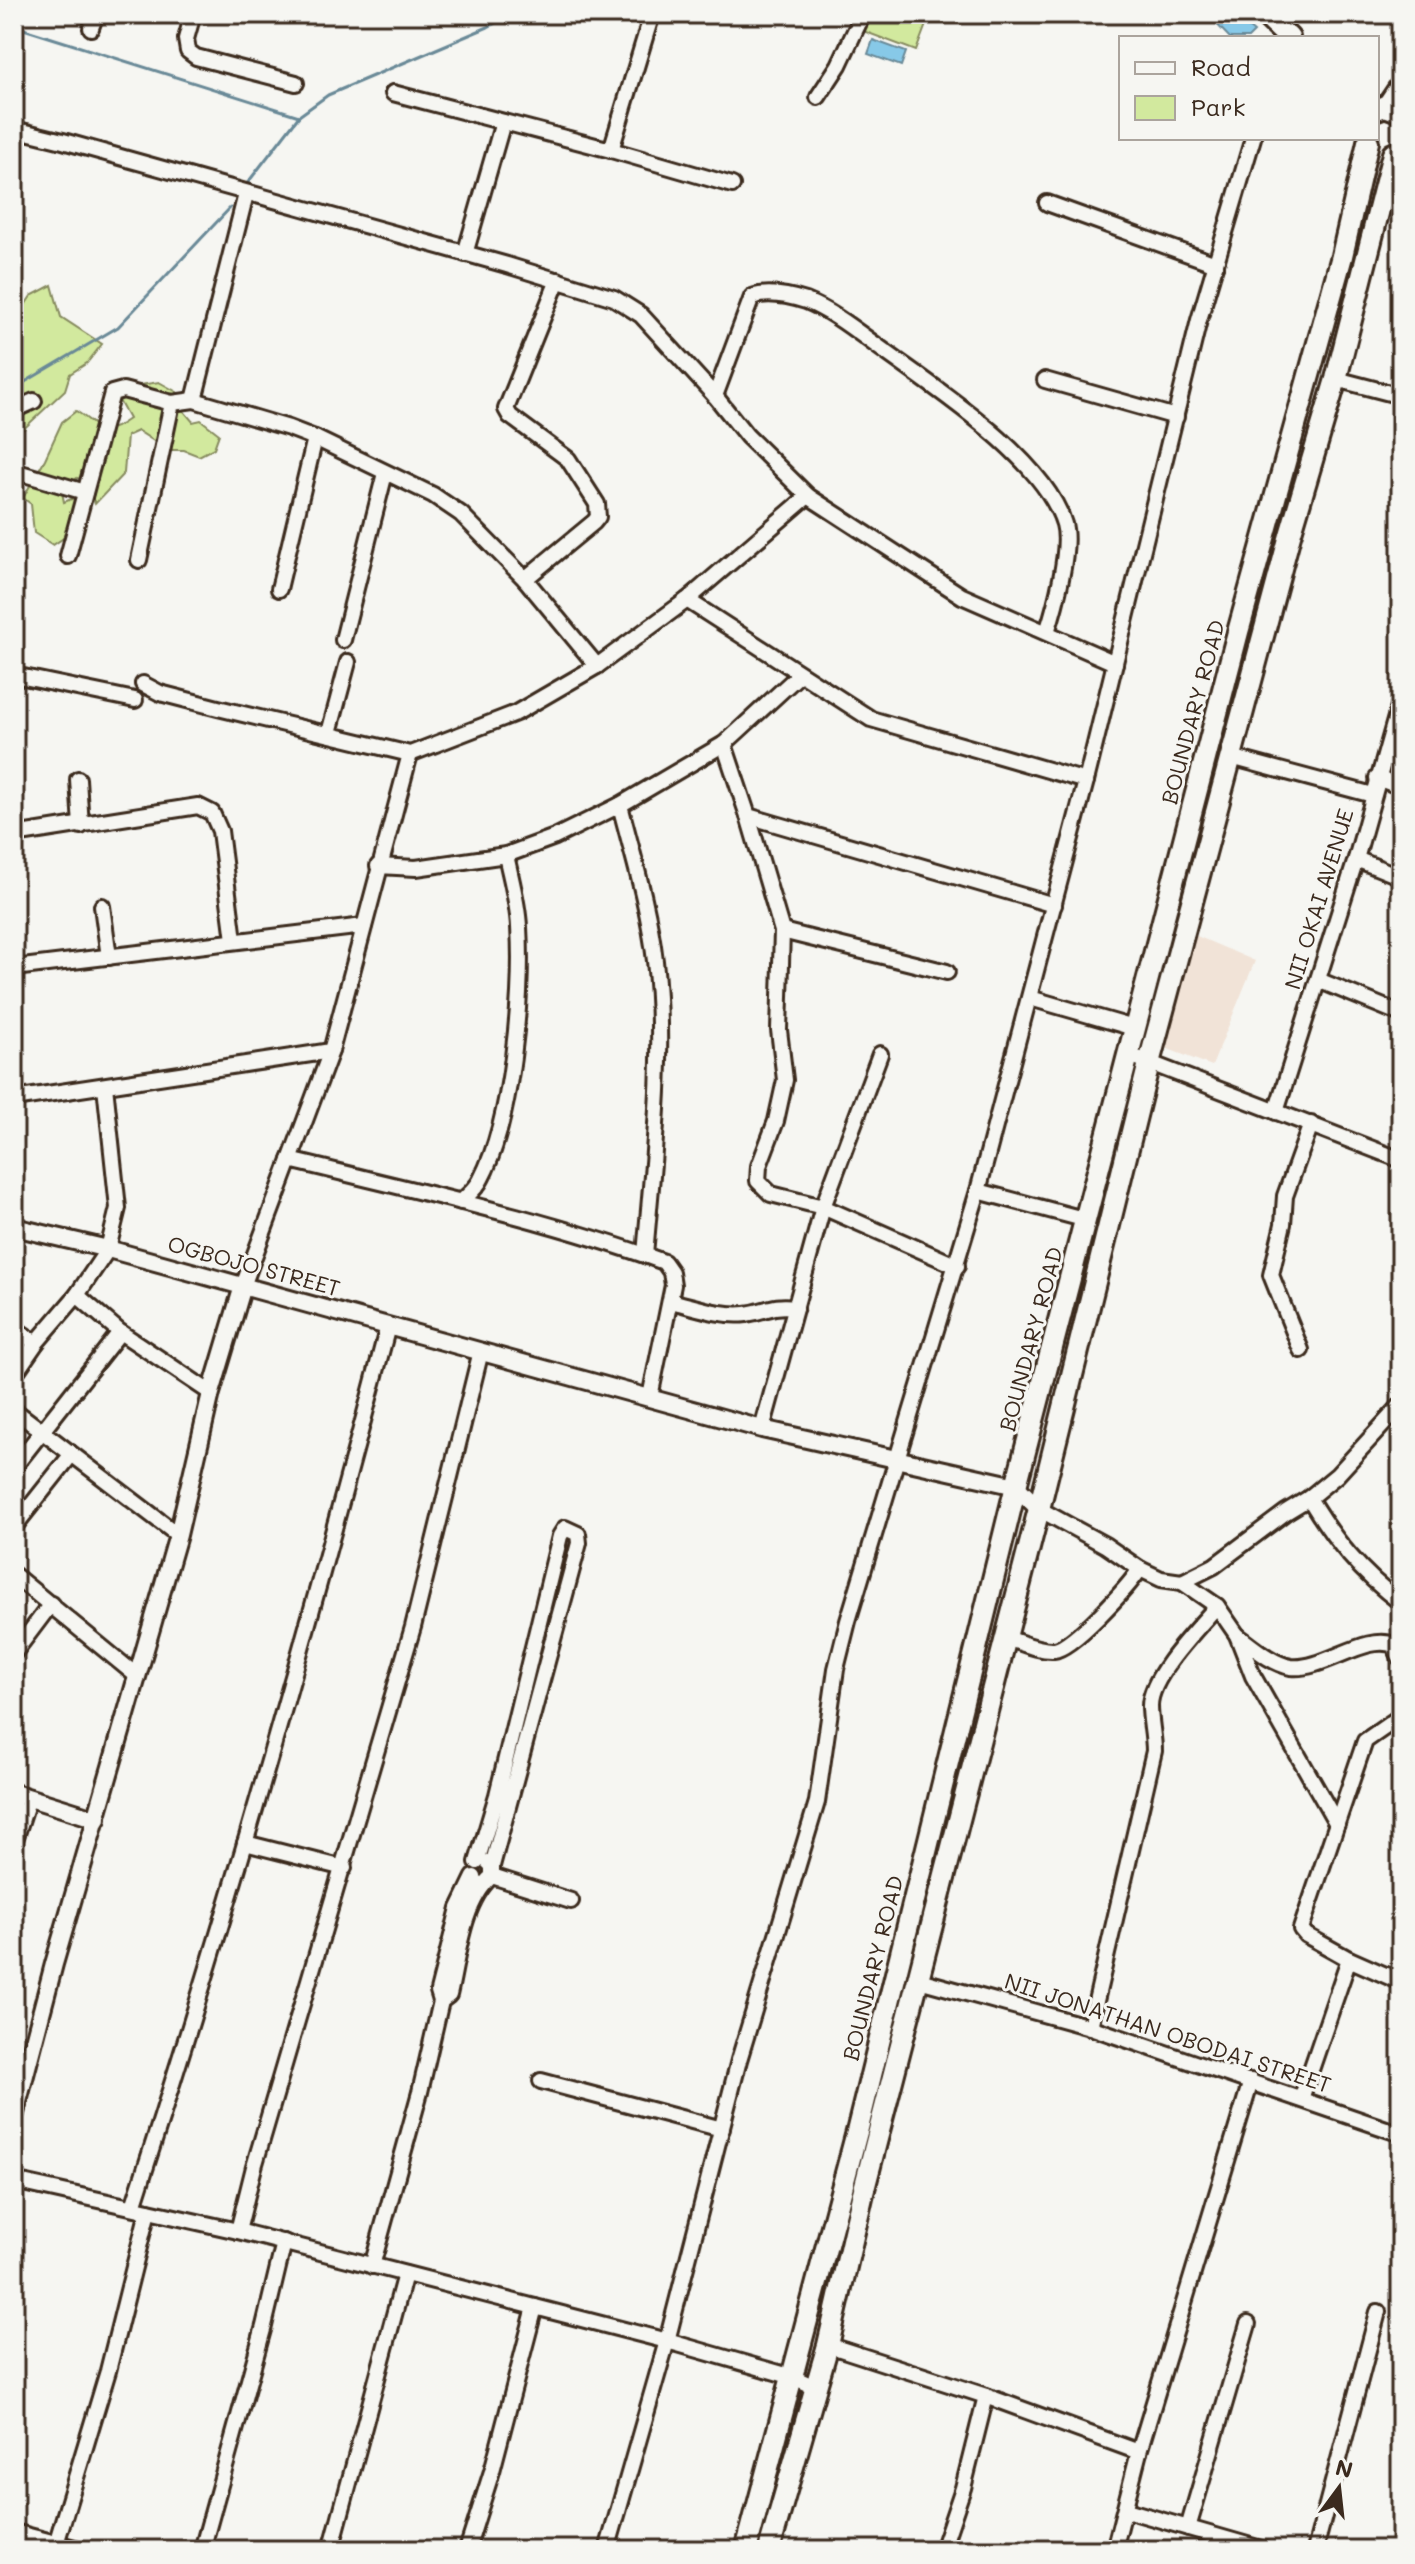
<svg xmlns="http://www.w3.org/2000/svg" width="1415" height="2564" font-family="Mali,sans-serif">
<rect width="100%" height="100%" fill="#f6f6f2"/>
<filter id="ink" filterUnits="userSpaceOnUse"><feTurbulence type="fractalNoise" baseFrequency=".0125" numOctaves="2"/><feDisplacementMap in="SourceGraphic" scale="16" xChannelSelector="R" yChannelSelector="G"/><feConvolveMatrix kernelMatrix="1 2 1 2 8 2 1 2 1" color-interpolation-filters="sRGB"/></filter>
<g filter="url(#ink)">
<!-- built -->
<path fill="#f1e3d7" d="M1192,934L1255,961L1212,1066L1163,1047Z"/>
<!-- green -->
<g fill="#d2e99e" stroke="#868a5e" stroke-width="2">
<path d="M870,14H930L916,51L863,31Z"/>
<path d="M52,285L61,317L102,344L87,363L70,374L65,390L14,438V322L31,296Z"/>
<path d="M159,382L177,392V403L193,422L201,420L219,434L214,448L199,456L184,450H168L138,431L127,436L124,473L95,504L86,481L77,478L62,492L64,502L81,495L68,535L53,545L34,533L31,504L23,498L45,459L62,422L76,411C100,426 100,440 129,419L117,397L134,386Z"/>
</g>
<!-- water -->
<g fill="#87c9e8" stroke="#698997" stroke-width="2">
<path d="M1207,14H1233L1254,32L1248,38H1230Z"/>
<path d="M873,40L906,52L901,66L868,54Z"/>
</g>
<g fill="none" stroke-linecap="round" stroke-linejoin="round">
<!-- stream -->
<g stroke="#698997" stroke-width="3">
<path d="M14,26L299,116"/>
<path d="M246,185L299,116L328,95L488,27L512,14"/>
<path d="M14,393L25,382L118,327L230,208"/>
</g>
<defs>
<g id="minor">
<path d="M193,14L186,39L188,51L196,57L296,83"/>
<path d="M91,28L96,14"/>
<path d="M393,93L611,150L732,185"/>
<path d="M818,97L839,65L863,14"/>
<path d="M14,129L63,141L507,265L614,298L641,315L715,396L747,436L808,496L962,596L1115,663"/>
<path d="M611,150L652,14"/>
<path d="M1047,203L1216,264"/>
<path d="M465,254L503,122"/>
<path d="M1336,379L1401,396"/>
<path d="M1045,380L1176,417"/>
<path d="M715,396L752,297C768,291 790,296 806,301C836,313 861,335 887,353C941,392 1045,460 1064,524C1071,548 1055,608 1047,632"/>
<path d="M194,400L246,194"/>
<path d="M14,410L34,401"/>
<path d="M14,471L85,492"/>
<path d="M68,556L112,393L123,390L172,403"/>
<path d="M139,560L172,403L194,400L289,428L315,438L433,495L461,514L525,579L597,666"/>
<path d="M525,579L594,522L598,517L597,504L568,459L510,416L506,409L558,280"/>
<path d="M279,589L315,438"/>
<path d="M687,600L871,719L1086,781"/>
<path d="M343,640L385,473"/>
<path d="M14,675L135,700"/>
<path d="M143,684L160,693L218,708L410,754L516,713L597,666L687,600L808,496"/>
<path d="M329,733L348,662"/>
<path d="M724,744L748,816L1054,905"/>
<path d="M1231,757L1373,795"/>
<path d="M1377,778L1401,787"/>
<path d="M78,779L81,826"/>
<path d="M620,805C633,856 649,908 655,961C666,1058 653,1158 645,1255"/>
<path d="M748,816L782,931L779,1030L785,1080L776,1121L759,1166L758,1181L771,1194L823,1207L957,1266"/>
<path d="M14,835L198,806L212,813L220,831L234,940"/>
<path d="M1356,859L1401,877"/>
<path d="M378,866L416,868L506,855L555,837L620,805L724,744L799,675"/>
<path d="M102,906L109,957"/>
<path d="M782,931L947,972"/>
<path d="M14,968L364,926"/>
<path d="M1318,980L1401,1014"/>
<path d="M1030,998L1134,1028"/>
<path d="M1127,1054L1401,1160"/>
<path d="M14,1099L331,1051"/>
<path d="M1276,1112L1356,859L1401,699"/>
<path d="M290,1160C415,1191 543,1218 664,1262L671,1272L673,1285L650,1397"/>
<path d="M978,1191L1087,1220"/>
<path d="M461,1202C468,1195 477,1188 481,1179C512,1121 523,993 519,927C518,903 511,879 506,855"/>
<path d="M243,1286L331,1051L410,754"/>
<path d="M77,1295L120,1332L211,1393"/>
<path d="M670,1301C693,1306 722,1317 746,1314C768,1311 770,1304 796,1307"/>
<path d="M14,1328L36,1343"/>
<path d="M1301,1350L1271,1275L1283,1224L1285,1196L1311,1124"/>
<path d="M14,1375L36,1343L77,1295L108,1249L118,1208L105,1086"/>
<path d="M14,1410L178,1535"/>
<path d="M762,1429L823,1207L880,1054"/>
<path d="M14,1467L120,1332"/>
<path d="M1309,1498C1335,1541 1360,1572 1401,1603"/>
<path d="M1039,1509L1105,1545L1140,1569L1161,1579L1182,1582L1217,1606L1237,1635L1253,1676L1337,1824"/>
<path d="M14,1527L71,1455"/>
<path d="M14,1575L137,1676"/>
<path d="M1182,1582L1214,1566L1286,1512L1309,1498L1337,1475L1401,1405"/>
<path d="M1237,1635C1252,1646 1272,1664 1291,1667C1323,1671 1366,1633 1394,1645L1401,1659"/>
<path d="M1006,1638C1020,1642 1039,1651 1054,1650C1072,1649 1129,1586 1140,1569"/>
<path d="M14,1653L51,1604"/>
<path d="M14,1843L29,1797"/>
<path d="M245,1843L344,1868"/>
<path d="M477,1862L497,1795L560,1536L565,1528L578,1534L579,1543L492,1866"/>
<path d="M492,1876L571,1901"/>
<path d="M1349,1959L1401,1982"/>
<path d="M919,1980L1090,2027L1401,2134"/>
<path d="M441,2001L449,1995C458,1957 462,1902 492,1876V1866L488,1862"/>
<path d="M1090,2027L1154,1751C1154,1736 1150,1721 1150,1706C1150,1676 1197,1629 1217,1606"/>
<path d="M541,2081L722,2129"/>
<path d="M1301,2099L1349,1959L1306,1935L1301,1929L1365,1741L1401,1716"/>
<path d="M14,2181L238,2231L535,2307L667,2341L793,2377L815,2387"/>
<path d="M133,2207C227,1916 311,1622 388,1326"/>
<path d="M238,2231L254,2167L413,1627L481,1351"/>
<path d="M372,2266L420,2092L441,2001L438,1991L459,1908L474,1877"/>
<path d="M828,2345L986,2396L1139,2452"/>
<path d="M1126,2510L1265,2550"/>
<path d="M1188,2528L1248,2324"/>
<path d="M14,2532L82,2550"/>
<path d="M56,2544L108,2371L148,2211"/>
<path d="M202,2550L264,2326L284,2242"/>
<path d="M331,2550L405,2274"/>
<path d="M467,2550L492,2471L535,2307"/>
<path d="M607,2550L667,2341L739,2060L817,1802L836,1669L848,1621L978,1191L1086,781L1199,320L1253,138"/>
<path d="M942,2550L963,2488L986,2396"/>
<path d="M1114,2550L1139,2452L1251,2081"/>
<path d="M1315,2550L1378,2312"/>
</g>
<g id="tertiary">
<path d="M1385,106L1401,82"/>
<path d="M14,1227L108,1249L762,1429L1016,1486L1039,1509"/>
<path d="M14,1793L97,1819"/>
<path d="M14,2117L54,1964L178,1535L211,1393L243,1286"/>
</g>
<g id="secondary">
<path d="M1264,14L1289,38"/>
<path d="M1377,109L1385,106L1401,112"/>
<path d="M746,2550L858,2128L1016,1486L1238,632L1342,256L1368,142"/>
<path d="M769,2550L828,2345L862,2197L1039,1509L1149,1063L1290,535L1336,379L1393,154"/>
</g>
</defs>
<!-- minor casing -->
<use href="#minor" stroke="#3b2a1e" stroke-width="20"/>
<!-- tertiary casing -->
<use href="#tertiary" stroke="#3b2a1e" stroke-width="22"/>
<!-- secondary casing -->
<use href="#secondary" stroke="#3b2a1e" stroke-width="26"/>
<!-- minor -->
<use href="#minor" stroke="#f6f6f2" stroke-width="14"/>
<!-- tertiary -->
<use href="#tertiary" stroke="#f6f6f2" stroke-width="16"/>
<!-- secondary -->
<use href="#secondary" stroke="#f6f6f2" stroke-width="20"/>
</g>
</g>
<g text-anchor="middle" stroke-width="6" stroke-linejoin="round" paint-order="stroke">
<!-- street labels -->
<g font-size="22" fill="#3b2a1e" stroke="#f6f6f2">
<text transform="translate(1193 712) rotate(-75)" y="8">BOUNDARY ROAD</text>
<text transform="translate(1319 899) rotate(-73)" y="8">NII OKAI AVENUE</text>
<text transform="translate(254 1266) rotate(15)" y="8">OGBOJO STREET</text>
<text transform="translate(1031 1339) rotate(-75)" y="8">BOUNDARY ROAD</text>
<text transform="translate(873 1968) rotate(-76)" y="8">BOUNDARY ROAD</text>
<text transform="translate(1168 2033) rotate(18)" y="8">NII JONATHAN OBODAI STREET</text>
</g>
</g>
<!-- margin -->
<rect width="1415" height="2564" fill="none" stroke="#f6f6f2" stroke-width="48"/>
<rect x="24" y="24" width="1367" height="2516" fill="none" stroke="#3b2a1e" stroke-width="3" filter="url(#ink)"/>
<!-- legend -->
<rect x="1119" y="36" width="260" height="104" fill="#f6f6f2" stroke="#aba49d" stroke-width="2"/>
<rect x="1135" y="62" width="40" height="12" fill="#f6f6f2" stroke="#aba49d" stroke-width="2"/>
<text x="1191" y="76" font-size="24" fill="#3b2a1e">Road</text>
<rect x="1135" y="96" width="40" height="24" fill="#d2e99e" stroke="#aba49d" stroke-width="2"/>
<text x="1191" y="116" font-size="24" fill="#3b2a1e">Park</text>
<!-- north arrow -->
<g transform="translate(1339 2488) rotate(15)" stroke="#f6f6f2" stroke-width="6" paint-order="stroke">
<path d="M0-6L14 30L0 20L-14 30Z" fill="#3b2a1e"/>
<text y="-12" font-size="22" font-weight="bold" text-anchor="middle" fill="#3b2a1e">N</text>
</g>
</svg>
